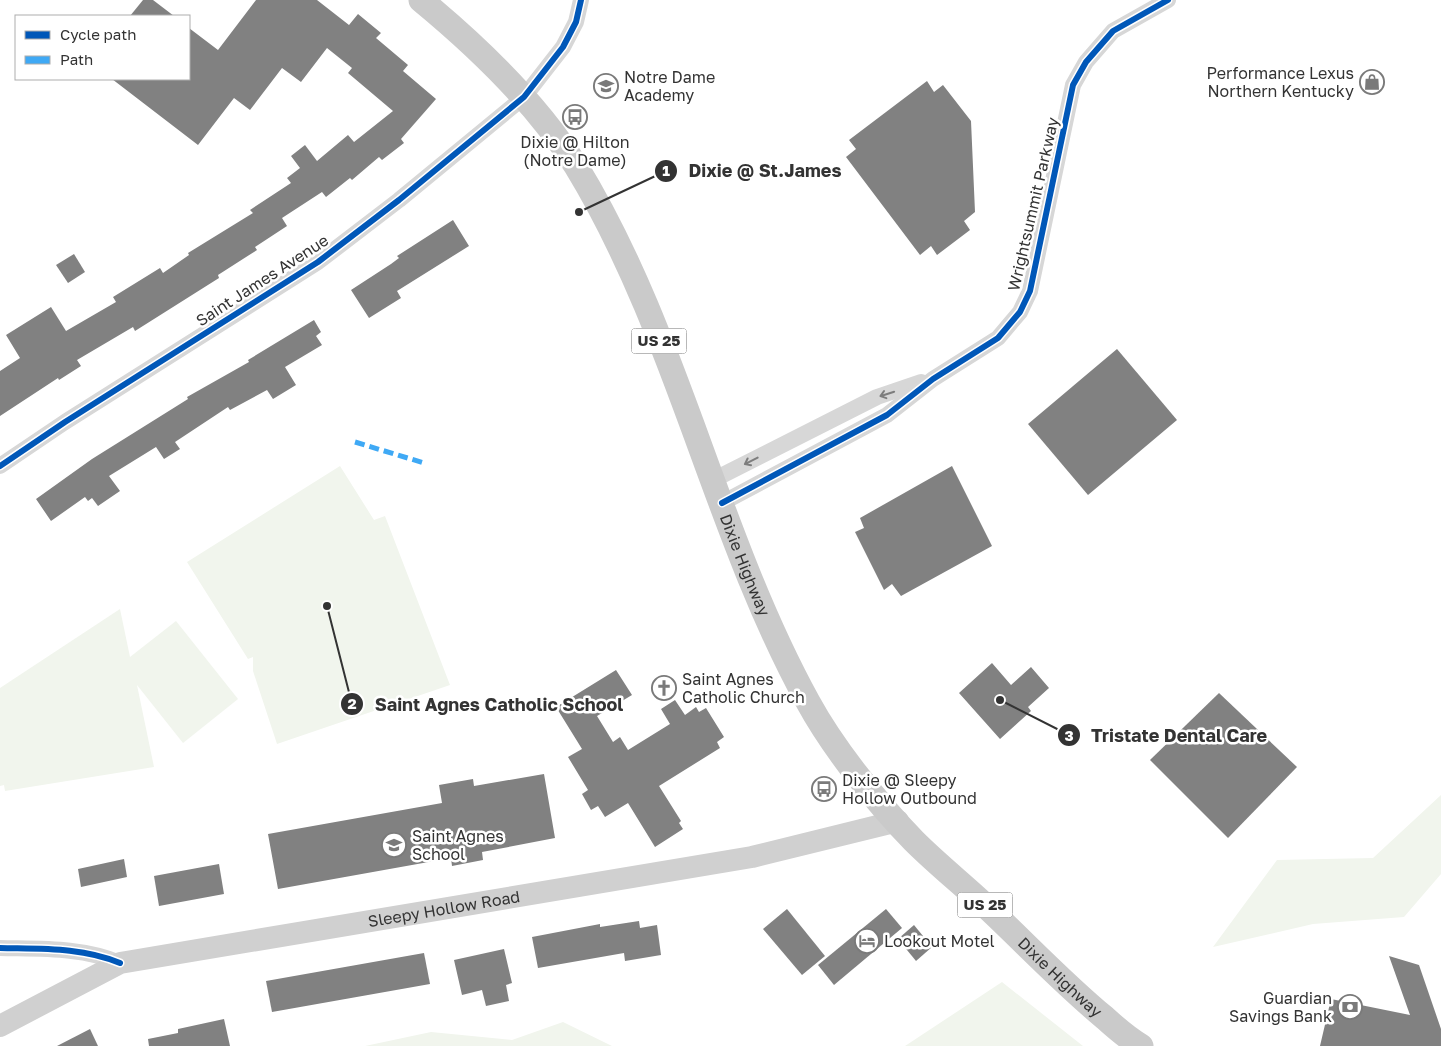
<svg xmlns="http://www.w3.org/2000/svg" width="1441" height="1046" font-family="'Golos Text',sans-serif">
<rect width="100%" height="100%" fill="#fff"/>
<!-- green -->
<g fill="#f1f5ed">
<path d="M340,466L374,520L385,516L450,685L277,744L253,671V657L248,659L187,562Z"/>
<path d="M120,609L130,657L176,621L238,699L183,743L137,685L154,767L5,791L4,785L0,786V688Z"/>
<path d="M1441,795V874L1404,917L1313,924L1213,947L1277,860L1373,858Z"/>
<path d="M1002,982L1083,1046H905Z"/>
<path d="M563,1022L612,1046H365L431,1032L512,1040Z"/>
</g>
<!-- building -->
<g fill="#818181">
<path d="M143,0H153L174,16H130Z"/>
<path d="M256,0H317L349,25L358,14L381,33L376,38L408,65L403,71L436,99L401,139L404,143L382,160L379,157L352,180L350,178L326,197L322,192L282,218L287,226L255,247L257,250L218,275L219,278L135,331L133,327L77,360L81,366L59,380L58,378L0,416V371L20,358L6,335L51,307L66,331L116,302L113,297L160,268L163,273L189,255L188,253L253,213L250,210L291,183L287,178L300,168L291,156L305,145L317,161L348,135L354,142L393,111L348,73L352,68L327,48L301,82L282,68L250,110L234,98L198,145L112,79H189V28L218,50Z"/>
<path d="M927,81L934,92L943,85L971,121L975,212L964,221L970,230L937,255L931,246L920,255L846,157L856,149L849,140Z"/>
<path d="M453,220L469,246L397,291L401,298L369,318L351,290L391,264L399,258L397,256Z"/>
<path d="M74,254L85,272L68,283L56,265Z"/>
<path d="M314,320L321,332L316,336L322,345L285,367L296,385L273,399L267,390L230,410L228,407L175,442L180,449L164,459L156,447L109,476L120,491L98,506L92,498L88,501L85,497L51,521L36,499L92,459L188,399L187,397L249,362L248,360Z"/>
<path d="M1117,349L1177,420L1088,495L1028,424Z"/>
<path d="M952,466L992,546L901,596L892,584L884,590L855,532L864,528L860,518Z"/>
<path d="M992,663L1011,685L1031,667L1049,688L1028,707L1031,711L1000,739L959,693Z"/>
<path d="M616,670L632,695L597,716L613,742L620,737L628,750L670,724L661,709L675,700L685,715L696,707L699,712L706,708L724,737L717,742L720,748L659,786L681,821L679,823L683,829L655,847L628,803L605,817L598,806L591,810L582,794L588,790L568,757L582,749L556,707Z"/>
<path d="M1219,693L1297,767L1228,838L1150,760Z"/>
<path d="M544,774L555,838L482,852L483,860L452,866L451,858L278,889L268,834L442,803L439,785L473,779L474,786Z"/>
<path d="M124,859L127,877L81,887L78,869Z"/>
<path d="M219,864L224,894L159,906L154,876Z"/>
<path d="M787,909L825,956L802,975L763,929Z"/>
<path d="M886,909L902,928L834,985L818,965Z"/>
<path d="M639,921L640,928L657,925L661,955L625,961L624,953L538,968L532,937L600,924V927Z"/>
<path d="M914,925L932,947L916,961L898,939Z"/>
<path d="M504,949L512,983L506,985L509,1001L486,1006L482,990L462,995L454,960Z"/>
<path d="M424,953L430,984L272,1012L266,981Z"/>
<path d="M1389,956L1419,965L1441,1029V1046H1320L1331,999L1410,1015Z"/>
<path d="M224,1019L230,1046H149L148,1039L178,1033V1029Z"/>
<path d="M90,1029L98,1046H57Z"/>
</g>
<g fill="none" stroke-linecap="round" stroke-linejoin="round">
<!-- street -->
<g stroke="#d7d7d7" stroke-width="16">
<path d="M0,466L65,422L318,262L399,200L524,97L563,47L576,22L581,0"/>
<path d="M713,480L877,397L921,382"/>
<path d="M722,503L887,415L933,379L998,338L1020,312L1030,291L1073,85L1086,62L1113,31L1168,0"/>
<path d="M0,948C41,949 82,947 120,963"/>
</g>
<!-- secondary -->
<path stroke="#d0d0d0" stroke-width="22" id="s1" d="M0,1026L120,963L752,857L898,821"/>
<!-- primary -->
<path stroke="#cacaca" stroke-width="25" id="s2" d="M421,0C478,47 536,102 576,166C678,333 714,531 808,702C833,748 877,803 914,841C939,866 966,887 991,911C1029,947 1065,985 1105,1018C1116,1028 1127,1038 1141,1046"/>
<!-- quiet -->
<path stroke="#3fa9f5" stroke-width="5" stroke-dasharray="10 5" stroke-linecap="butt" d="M355,442L424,463"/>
<defs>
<g id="cycleway">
<path d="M0,466L65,422L318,262L399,200L524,97L563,47L576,22L581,0"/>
<path d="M722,503L887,415L933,379L998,338L1020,312L1030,291L1073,85L1086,62L1113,31L1168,0"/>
<path d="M0,948C41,949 82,947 120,963"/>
</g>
</defs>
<!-- cycleway casing -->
<use href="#cycleway" stroke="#fff" stroke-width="9"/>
<!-- cycleway -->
<use href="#cycleway" stroke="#0057b8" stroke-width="6"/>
</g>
<!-- one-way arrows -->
<defs><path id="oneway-shaft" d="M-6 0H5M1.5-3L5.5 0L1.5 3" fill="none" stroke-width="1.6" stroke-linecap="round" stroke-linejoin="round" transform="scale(1.25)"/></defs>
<g stroke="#7d7d7d">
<use href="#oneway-shaft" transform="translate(887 394) rotate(162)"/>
<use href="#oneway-shaft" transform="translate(751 461) rotate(153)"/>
</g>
<!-- icons -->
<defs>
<symbol id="shop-ring" viewBox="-11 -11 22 22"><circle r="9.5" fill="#fff" stroke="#7a7a7a" stroke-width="1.5"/><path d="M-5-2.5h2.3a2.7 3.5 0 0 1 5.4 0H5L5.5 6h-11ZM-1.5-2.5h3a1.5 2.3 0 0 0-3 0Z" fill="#7a7a7a"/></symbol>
<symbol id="school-ring" viewBox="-11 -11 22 22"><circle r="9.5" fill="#fff" stroke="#7a7a7a" stroke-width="1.5"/><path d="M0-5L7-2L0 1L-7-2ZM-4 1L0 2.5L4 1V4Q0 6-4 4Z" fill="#7a7a7a"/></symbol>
<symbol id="bus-ring" viewBox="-11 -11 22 22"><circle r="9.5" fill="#fff" stroke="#7a7a7a" stroke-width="1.5"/><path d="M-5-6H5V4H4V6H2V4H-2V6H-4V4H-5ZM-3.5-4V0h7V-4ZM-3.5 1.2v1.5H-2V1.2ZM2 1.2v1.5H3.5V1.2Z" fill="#7a7a7a"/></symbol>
<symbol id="church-ring" viewBox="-11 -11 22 22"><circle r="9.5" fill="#fff" stroke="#7a7a7a" stroke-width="1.5"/><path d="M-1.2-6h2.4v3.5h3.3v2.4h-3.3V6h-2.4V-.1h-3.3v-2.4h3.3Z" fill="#7a7a7a"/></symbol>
<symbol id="hotel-ring" viewBox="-11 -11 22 22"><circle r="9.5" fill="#fff" stroke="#7a7a7a" stroke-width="1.5"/><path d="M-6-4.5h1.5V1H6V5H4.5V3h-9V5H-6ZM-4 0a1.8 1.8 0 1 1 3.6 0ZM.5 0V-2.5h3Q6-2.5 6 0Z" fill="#7a7a7a"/></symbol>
<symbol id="bank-ring" viewBox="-11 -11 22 22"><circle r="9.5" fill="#fff" stroke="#7a7a7a" stroke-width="1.5"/><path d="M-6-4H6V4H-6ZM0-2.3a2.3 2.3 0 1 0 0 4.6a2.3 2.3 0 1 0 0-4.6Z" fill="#7a7a7a"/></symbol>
</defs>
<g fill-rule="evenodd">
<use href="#shop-ring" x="1358" y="68" width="28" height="28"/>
<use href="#school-ring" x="592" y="72" width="28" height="28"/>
<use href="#bus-ring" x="561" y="103" width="28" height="28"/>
<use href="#church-ring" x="650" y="674" width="28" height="28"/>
<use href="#bus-ring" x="810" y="775" width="28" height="28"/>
<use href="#school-ring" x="380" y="831" width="28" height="28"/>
<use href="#hotel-ring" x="853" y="927" width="28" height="28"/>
<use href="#bank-ring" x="1336" y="993" width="28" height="28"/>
</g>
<g text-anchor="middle" stroke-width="5" stroke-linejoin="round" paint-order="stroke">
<!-- shield labels -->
<g fill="#fff" stroke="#707070" stroke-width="1">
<rect x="631.5" y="328.5" width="55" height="25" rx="4"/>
<rect x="957.5" y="892.5" width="55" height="25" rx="4"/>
</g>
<g font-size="15" font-weight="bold" fill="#333">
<text x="659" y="346">US 25</text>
<text x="985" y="910">US 25</text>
</g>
<!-- poi labels -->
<g font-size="16" fill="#333" stroke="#fff" text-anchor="start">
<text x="1354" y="79" text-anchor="end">Performance Lexus<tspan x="1354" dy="18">Northern Kentucky</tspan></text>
<text x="624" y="83">Notre Dame<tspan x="624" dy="18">Academy</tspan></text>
<text x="575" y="148" text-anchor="middle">Dixie @ Hilton<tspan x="575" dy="18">(Notre Dame)</tspan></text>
<text x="682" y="685">Saint Agnes<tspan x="682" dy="18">Catholic Church</tspan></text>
<text x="842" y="786">Dixie @ Sleepy<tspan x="842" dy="18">Hollow Outbound</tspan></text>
<text x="412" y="842">Saint Agnes<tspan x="412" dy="18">School</tspan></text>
<text x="884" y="947">Lookout Motel</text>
<text x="1332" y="1004" text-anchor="end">Guardian<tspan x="1332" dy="18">Savings Bank</tspan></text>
</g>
<!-- street labels -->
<g font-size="16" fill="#333" stroke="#fff">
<text transform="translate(1033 204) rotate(-77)" y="6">Wrightsummit Parkway</text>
<text transform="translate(262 280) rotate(-33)" y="6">Saint James Avenue</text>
<text dy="6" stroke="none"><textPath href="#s2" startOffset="662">Dixie Highway</textPath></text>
<text dy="6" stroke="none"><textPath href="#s1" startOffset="464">Sleepy Hollow Road</textPath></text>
<text dy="6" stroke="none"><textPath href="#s2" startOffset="1188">Dixie Highway</textPath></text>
</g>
</g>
<!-- callouts -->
<path fill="none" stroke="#333" stroke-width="2" d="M579 212L666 171M327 606L352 704M1000 700L1069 735"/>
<g fill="#333" stroke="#fff" stroke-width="2">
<circle cx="579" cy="212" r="5"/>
<circle cx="327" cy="606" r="5"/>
<circle cx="1000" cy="700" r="5"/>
<circle cx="666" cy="171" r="12"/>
<circle cx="352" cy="704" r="12"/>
<circle cx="1069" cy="735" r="12"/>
</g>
<g font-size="15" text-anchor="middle" font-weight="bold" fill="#fff">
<text x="666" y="176">1</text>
<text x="352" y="709">2</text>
<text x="1069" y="741">3</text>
</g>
<g font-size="18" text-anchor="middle" font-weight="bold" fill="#333" stroke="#fff" stroke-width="5" stroke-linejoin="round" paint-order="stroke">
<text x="765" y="177">Dixie @ St.James</text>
<text x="499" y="711">Saint Agnes Catholic School</text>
<text x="1179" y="742">Tristate Dental Care</text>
</g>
<!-- legend -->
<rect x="15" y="15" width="175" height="65" fill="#ffffff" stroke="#adadad"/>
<rect x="25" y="31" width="25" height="8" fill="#0057b8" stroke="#adadad"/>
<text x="60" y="40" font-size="15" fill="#333333">Cycle path</text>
<rect x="25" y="56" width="25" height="8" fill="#3fa9f5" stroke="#adadad"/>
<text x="60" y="65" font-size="15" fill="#333333">Path</text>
</svg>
